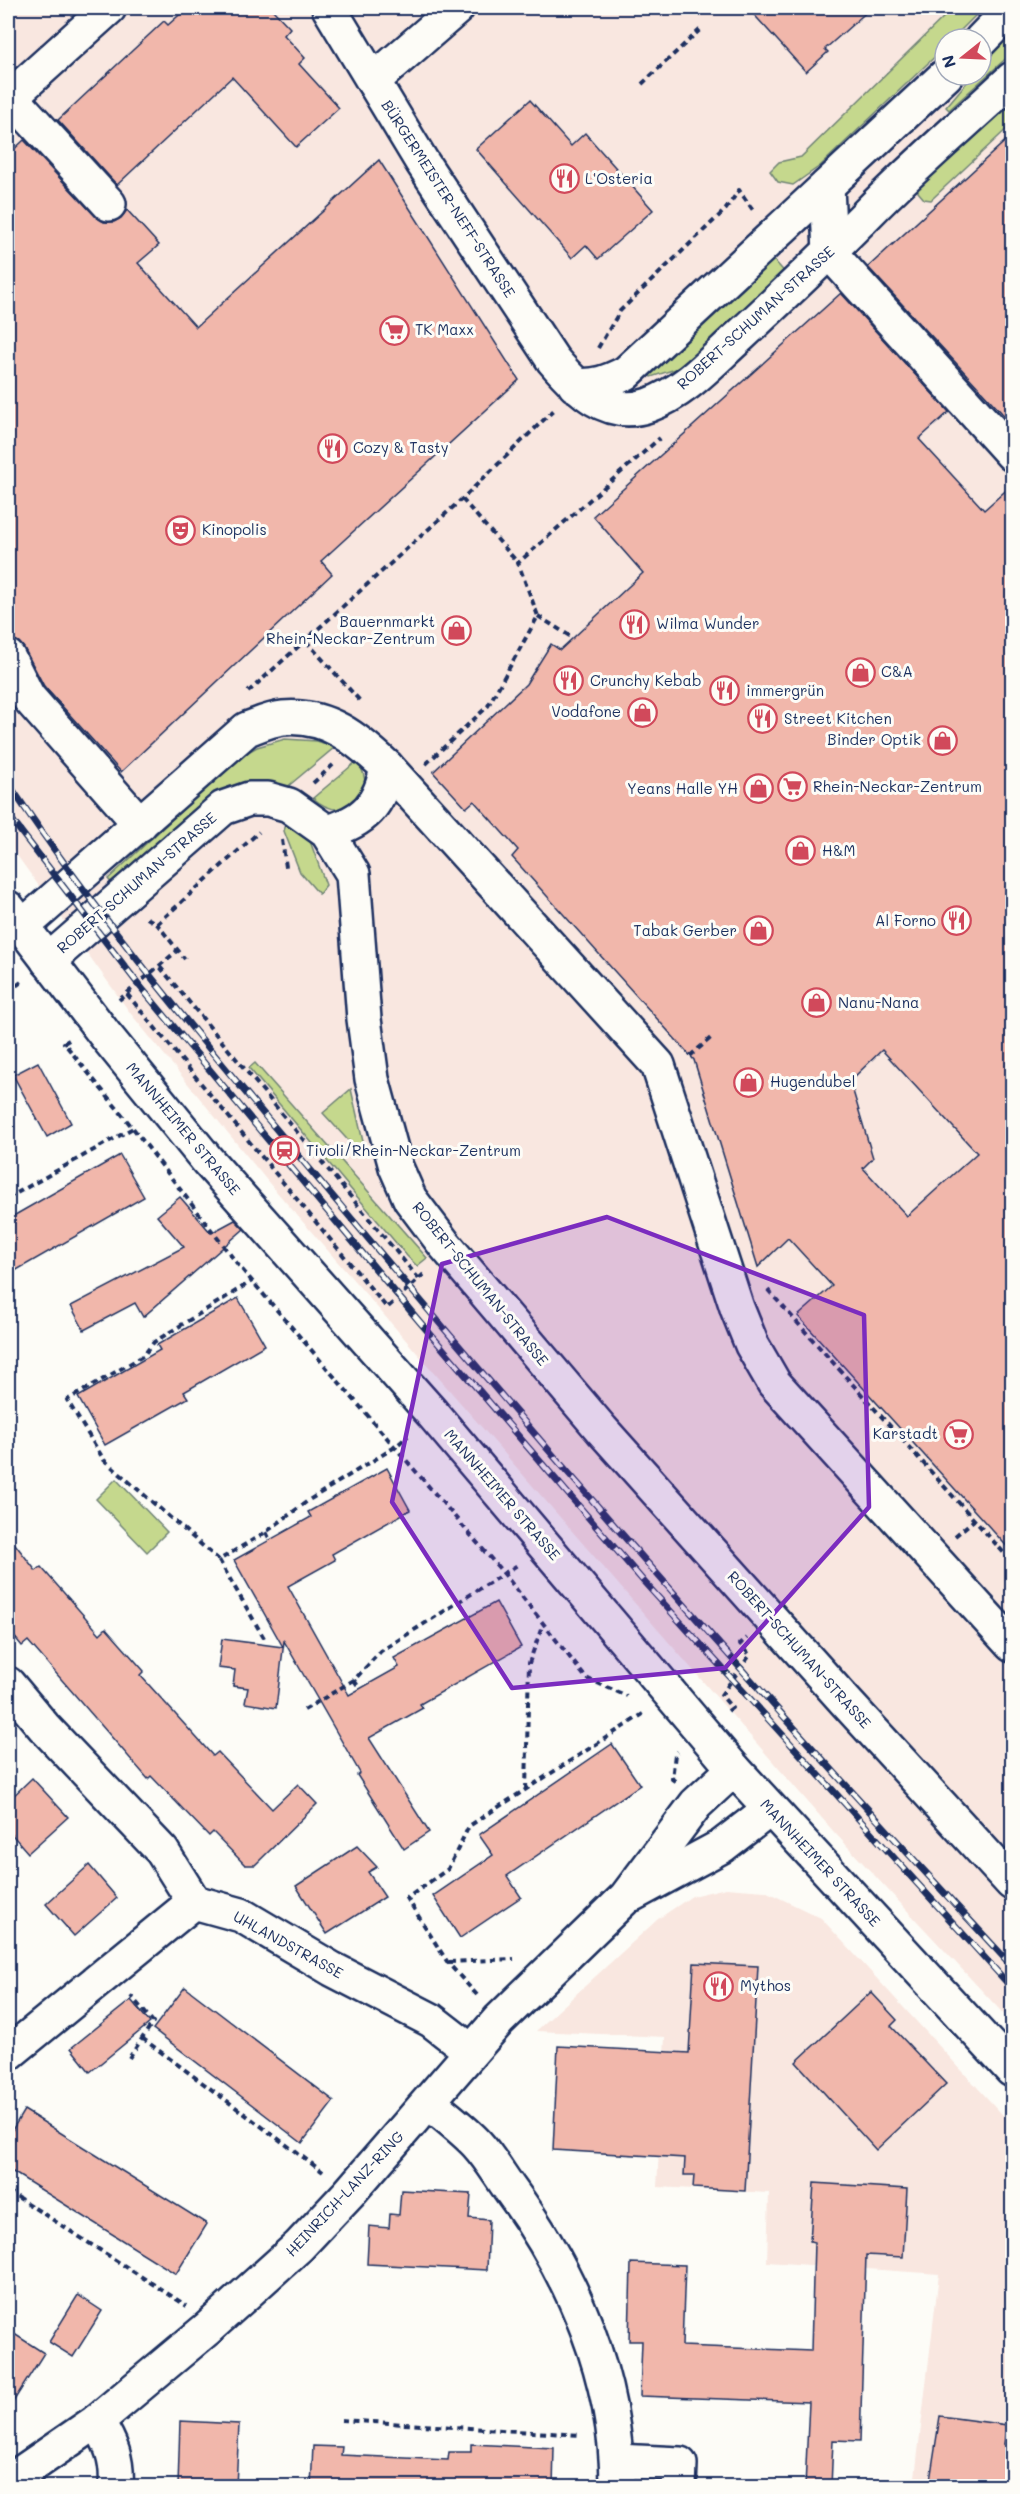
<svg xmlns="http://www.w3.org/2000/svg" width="1020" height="2494" font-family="Mali,sans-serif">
<rect width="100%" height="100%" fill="#fdfcf7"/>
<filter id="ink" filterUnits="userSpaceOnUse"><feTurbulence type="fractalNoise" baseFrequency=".0167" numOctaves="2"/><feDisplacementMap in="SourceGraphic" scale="12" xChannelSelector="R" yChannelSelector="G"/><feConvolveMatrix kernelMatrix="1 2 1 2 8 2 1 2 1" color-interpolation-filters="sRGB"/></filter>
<g filter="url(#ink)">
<!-- built -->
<g fill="#f9e7e0" fill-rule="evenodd">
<path d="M8,8H1012V2023L834,1832L269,1183L131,1014L8,843ZM945,39H981V75H945Z"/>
<path d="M726,1888L765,1891L821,1918L1012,2125V2486H914L939,2274L767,2262L769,2193L657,2187L665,2037L536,2031L658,1919L692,1896Z"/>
</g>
<!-- green -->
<g fill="#c5d88d" stroke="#708476" stroke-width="1.5">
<path d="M953,8L982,9L952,39H945V47L820,166L793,185L778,182L770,171L779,162L801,157Z"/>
<path d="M1012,27V53L949,110L946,107L973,75H981V65Z"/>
<path d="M1012,98V124L931,200L924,199L918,192V186Z"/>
<path d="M773,259L788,276L694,363L651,377L646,373Z"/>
<path d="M285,739L317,741L335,747L286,788L115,887L108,879L239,757L257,747Z"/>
<path d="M357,761C381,795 346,827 313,798Z"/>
<path d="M287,821L306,830L326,885L319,894L300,872L284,831Z"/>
<path d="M255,1063L427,1258L417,1266L407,1256L249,1068Z"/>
<path d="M351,1089L364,1146L355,1148L323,1113Z"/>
<path d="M116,1479L167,1532L147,1552L96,1499Z"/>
</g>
<!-- building -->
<g fill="#f1b7ab" stroke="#1b2f5e" stroke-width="1.5" fill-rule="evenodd">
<path d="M187,8H271L290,28L284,35L305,58L299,64L339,108L296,147L232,77L117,185L58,120L164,21L168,25Z"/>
<path d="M748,8H871L825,49L828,52L806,72Z"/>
<path d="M530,100L571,146L585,133L653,210L598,259L586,245L572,258L476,149Z"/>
<path d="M1012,135V424L868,267Z"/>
<path d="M24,140L96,217L104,222H114L121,218L127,210L159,245L138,263L196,327L379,160L519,380L321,561L332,574L121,772L44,686L24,648L19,642L8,637V155Z"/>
<path d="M841,293L949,412L919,439L984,510L1012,485V1552L798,1316L832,1286L788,1238L758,1267L694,1060L512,857L518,850L474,801L466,808L433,772L526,684L551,644L560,650L643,573L593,516ZM882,1050L977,1153L907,1216L863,1168L873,1158L850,1081Z"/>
<path d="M38,1062L71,1123L47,1137L13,1075Z"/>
<path d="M120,1155L144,1197L8,1275V1219Z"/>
<path d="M180,1197L211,1233L235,1220L244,1229L143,1317L135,1303L84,1330L71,1306L184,1247L157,1216Z"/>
<path d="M238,1298L265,1345L184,1392L188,1398L105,1445L78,1397L160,1350L157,1345Z"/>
<path d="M387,1468L410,1510L332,1554L335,1560L288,1586L349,1695L399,1667L394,1658L496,1602L521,1647L420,1704L423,1708L369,1738L429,1832L404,1849L357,1775L360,1773L284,1641L276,1708L245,1703L248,1688L233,1686L235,1670L218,1668L222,1639L283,1647L234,1560L311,1517L308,1512Z"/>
<path d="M8,1535L36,1571L41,1567L100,1634L106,1628L144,1671L140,1675L213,1756L218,1752L272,1809L298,1784L317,1804L255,1865H245L213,1832L209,1836L151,1776L148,1779L28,1641L22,1646L8,1629Z"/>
<path d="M612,1744L640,1785L507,1876L521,1897L460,1938L433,1896L493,1855L479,1835Z"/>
<path d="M32,1778L68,1817L28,1853L8,1830V1801Z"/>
<path d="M357,1846L377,1867L368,1872L385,1897L327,1934L296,1886Z"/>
<path d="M89,1865L117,1898L74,1936L46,1904Z"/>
<path d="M694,1963L758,1966L745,2191L693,2188L694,2175H684L685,2158L553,2150L558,2046L689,2053Z"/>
<path d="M185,1987L334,2101L302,2143L153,2029Z"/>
<path d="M871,1992L897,2020L891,2026L946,2084L876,2150L796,2062Z"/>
<path d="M131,2000L150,2023L90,2072L71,2048Z"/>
<path d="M24,2110L207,2224L176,2274L8,2169V2137Z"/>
<path d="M814,2183L907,2189L903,2257L866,2255L860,2441L833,2440L831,2487H805L809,2402L640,2396L642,2341H629L631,2263L685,2265L682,2346L811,2351L814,2242L810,2241Z"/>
<path d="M401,2190L471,2194L469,2218L489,2220L487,2270L367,2264L369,2226L389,2228L390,2214L399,2215Z"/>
<path d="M78,2295L102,2311L73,2357L49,2342Z"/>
<path d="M8,2330L44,2353L8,2410Z"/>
<path d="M940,2416L1007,2425L1004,2444L1012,2445V2487H929Z"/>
<path d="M180,2421L239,2424L236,2487H178Z"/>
<path d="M471,2444L554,2448L553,2487H311L313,2446L342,2447L341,2455L448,2460L449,2452H471Z"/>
</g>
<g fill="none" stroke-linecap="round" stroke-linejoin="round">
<defs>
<g id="minor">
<path d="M329,8L422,162L553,360C577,388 607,420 649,405C685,392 711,362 739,337C783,296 827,255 869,212C915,165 965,123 1012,79"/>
<path d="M981,40L1012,8"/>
<path d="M373,81L457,8"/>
<path d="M10,96L109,204"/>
<path d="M8,99L109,8"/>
<path d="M827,186L830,253L1012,454"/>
<path d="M575,385C595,387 608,382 626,373L946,75"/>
<path d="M8,657L28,697L140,824"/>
<path d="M327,832C365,821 380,805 387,767"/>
<path d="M22,927L247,729C258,725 271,719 283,718C327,714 357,739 387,767L658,1065L737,1308L752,1345L774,1383L1012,1645"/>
<path d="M48,961L223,808L249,799H268L289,805L327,832L353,874L364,1019L372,1079L396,1167L410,1199L444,1244L602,1430L845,1701L1012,1883"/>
<path d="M8,1684L44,1727L162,1851L194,1902L241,1915L332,1969L431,2020L471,2051"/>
<path d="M633,1894L722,1846L770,1809"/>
<path d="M8,2054L194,1902"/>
<path d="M429,2102C445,2116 463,2129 477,2144C489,2157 499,2174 509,2188C573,2275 617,2377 617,2486"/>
<path d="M97,2421C111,2443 118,2460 116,2486"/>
<path d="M617,2461L680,2464L679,2486"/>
<path d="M8,2482L97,2421L207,2329L299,2246L349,2193L499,2020L626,1897L696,1804L734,1769"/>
</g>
<path id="major" d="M8,908L106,1036L207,1160L432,1413L734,1769L1012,2070"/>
</defs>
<!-- minor casing -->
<use href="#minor" stroke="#1b2f5e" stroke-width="38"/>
<!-- major casing -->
<use href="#major" stroke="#1b2f5e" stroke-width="38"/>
<!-- path -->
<g stroke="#1b2f5e" stroke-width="4" stroke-dasharray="6 4.5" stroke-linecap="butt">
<path d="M690,13L696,8"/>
<path d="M642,84L703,27"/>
<path d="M598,348L620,311L726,209L739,190L753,210"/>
<path d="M462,499L518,563"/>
<path d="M538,616L573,638"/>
<path d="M306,641L361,702"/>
<path d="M248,692L462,499L556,408"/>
<path d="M426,764L488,706L538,616L518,563L660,438"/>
<path d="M313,783L334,764"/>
<path d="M282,840L286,867"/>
<path d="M147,918L157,924L185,959"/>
<path d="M157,924L259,832"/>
<path d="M160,967L419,1279"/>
<path d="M8,992L24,980"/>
<path d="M127,994L387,1308L426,1272"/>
<path d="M119,1000L178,950"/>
<path d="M69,1040L64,1043L133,1128L239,1266L505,1575L586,1678L627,1696"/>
<path d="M690,1056L713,1036"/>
<path d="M8,1198L133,1128"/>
<path d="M768,1290L1012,1562"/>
<path d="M266,1532L270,1540"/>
<path d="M955,1536L974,1520"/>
<path d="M219,1560L104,1460L67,1400L143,1356L154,1342L252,1281"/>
<path d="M264,1638L219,1560L266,1532L309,1500L395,1447L408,1436"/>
<path d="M354,1680L360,1689"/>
<path d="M304,1710L354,1680L381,1651L519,1564"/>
<path d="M728,1711L732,1708L721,1695L750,1655L740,1644L747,1638"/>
<path d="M675,1781L672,1779L675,1754L678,1752"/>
<path d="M526,1790L529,1663L543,1624"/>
<path d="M449,1962L514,1959"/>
<path d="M477,1995L448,1963L407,1898L448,1869L469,1826L643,1714"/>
<path d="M142,2038L323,2172"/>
<path d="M129,2058L153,2022L131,1996"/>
<path d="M8,2191L187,2306"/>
<path d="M341,2420L581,2435"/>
<path d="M8,2434L12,2441"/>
</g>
<!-- minor -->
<use href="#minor" stroke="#fdfcf7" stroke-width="33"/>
<!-- major -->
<use href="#major" stroke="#fdfcf7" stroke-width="33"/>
<defs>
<g id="rail">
<path d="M8,783C112,938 236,1081 356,1224C568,1477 787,1724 1012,1966"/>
<path d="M8,815L139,985L419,1321L645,1583L1012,1988"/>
</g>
</defs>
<!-- rail casing -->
<use href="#rail" stroke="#1b2f5e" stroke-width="7"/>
<!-- rail -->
<use href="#rail" stroke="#fdfcf7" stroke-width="4.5" stroke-dasharray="14" stroke-linecap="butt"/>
</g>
</g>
<!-- marked area -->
<path fill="#7b2cbf" fill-opacity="0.2" stroke="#7b2cbf" stroke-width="4.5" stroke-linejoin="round" d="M607,1217L864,1315L869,1507L725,1668L512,1688L392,1502L442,1264Z"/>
<!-- icons -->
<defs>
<symbol id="restaurant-ring" viewBox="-11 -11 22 22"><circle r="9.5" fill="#fdfcf7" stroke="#d1495b" stroke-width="1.5"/><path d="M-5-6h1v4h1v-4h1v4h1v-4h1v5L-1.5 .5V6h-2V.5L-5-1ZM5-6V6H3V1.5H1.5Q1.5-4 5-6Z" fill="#d1495b"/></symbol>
<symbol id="supermarket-ring" viewBox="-11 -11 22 22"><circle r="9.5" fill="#fdfcf7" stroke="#d1495b" stroke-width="1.5"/><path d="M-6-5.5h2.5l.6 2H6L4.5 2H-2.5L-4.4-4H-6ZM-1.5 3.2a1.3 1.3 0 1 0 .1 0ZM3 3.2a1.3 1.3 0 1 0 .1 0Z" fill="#d1495b"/></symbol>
<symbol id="theatre-ring" viewBox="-11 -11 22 22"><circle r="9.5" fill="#fdfcf7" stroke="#d1495b" stroke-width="1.5"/><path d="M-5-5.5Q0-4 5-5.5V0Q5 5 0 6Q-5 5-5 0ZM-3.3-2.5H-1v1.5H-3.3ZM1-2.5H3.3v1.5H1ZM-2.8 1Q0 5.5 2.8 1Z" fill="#d1495b"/></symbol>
<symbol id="shop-ring" viewBox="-11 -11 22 22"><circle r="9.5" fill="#fdfcf7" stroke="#d1495b" stroke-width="1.5"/><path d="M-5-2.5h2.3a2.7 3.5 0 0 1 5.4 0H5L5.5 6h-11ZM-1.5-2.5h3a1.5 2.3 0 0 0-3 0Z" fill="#d1495b"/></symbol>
<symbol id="station-ring" viewBox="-11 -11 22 22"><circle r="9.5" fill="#fdfcf7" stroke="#d1495b" stroke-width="1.5"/><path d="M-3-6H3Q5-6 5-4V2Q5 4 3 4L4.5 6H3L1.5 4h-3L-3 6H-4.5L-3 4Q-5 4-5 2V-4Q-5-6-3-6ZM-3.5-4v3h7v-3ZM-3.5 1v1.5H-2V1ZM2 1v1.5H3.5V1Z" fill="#d1495b"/></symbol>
</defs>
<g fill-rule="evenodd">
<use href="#restaurant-ring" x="548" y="162" width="33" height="33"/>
<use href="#supermarket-ring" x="378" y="314" width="33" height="33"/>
<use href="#restaurant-ring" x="316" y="432" width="33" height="33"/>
<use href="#theatre-ring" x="164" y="514" width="33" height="33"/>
<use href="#restaurant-ring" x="618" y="608" width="33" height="33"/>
<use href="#shop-ring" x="440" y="614" width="33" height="33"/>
<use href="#shop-ring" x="844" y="656" width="33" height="33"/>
<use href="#restaurant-ring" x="552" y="664" width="33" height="33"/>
<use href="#restaurant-ring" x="708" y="674" width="33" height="33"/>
<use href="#shop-ring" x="626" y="696" width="33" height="33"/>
<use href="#restaurant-ring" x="746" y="702" width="33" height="33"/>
<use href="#shop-ring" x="926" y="724" width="33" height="33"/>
<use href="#supermarket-ring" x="776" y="770" width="33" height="33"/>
<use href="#shop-ring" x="742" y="772" width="33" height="33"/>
<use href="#shop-ring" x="784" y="834" width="33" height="33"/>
<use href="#restaurant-ring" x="940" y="904" width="33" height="33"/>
<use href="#shop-ring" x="742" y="914" width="33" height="33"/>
<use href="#shop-ring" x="800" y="986" width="33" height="33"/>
<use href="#shop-ring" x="732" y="1066" width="33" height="33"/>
<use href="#station-ring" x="268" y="1134" width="33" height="33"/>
<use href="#supermarket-ring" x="942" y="1418" width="33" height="33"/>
<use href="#restaurant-ring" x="702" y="1970" width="33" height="33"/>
</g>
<g text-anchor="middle" stroke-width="6" stroke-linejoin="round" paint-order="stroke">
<!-- poi labels -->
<g font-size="15" fill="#1b2f5e" stroke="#fdfcf7" text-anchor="start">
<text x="585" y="184">L'Osteria</text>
<text x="415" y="335">TK Maxx</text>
<text x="353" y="453">Cozy &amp; Tasty</text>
<text x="202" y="535">Kinopolis</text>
<text x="435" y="627" text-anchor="end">Bauernmarkt<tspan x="435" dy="17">Rhein-Neckar-Zentrum</tspan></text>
<text x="656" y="629">Wilma Wunder</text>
<text x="881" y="677">C&amp;A</text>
<text x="590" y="686">Crunchy Kebab</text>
<text x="746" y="696">immergrün</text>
<text x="621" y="717" text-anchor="end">Vodafone</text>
<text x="784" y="724">Street Kitchen</text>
<text x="921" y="745" text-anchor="end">Binder Optik</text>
<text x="813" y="792">Rhein-Neckar-Zentrum</text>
<text x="738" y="794" text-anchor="end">Yeans Halle YH</text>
<text x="822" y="856">H&amp;M</text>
<text x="936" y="926" text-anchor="end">Al Forno</text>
<text x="737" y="936" text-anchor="end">Tabak Gerber</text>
<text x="838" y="1008">Nanu-Nana</text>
<text x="770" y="1087">Hugendubel</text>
<text x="306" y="1156">Tivoli/Rhein-Neckar-Zentrum</text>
<text x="938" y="1439" text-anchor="end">Karstadt</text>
<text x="740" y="1991">Mythos</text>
</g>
<!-- street labels -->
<g font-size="15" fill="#1b2f5e" stroke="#fdfcf7">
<text transform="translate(448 199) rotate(57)" y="5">BÜRGERMEISTER-NEFF-STRASSE</text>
<text transform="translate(756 318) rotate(-42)" y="5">ROBERT-SCHUMAN-STRASSE</text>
<text transform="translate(137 883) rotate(-41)" y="5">ROBERT-SCHUMAN-STRASSE</text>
<text transform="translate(183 1129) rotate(50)" y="5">MANNHEIMER STRASSE</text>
<text transform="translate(480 1284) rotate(51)" y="5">ROBERT-SCHUMAN-STRASSE</text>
<text transform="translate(502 1495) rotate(49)" y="5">MANNHEIMER STRASSE</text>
<text transform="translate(799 1650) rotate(48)" y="5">ROBERT-SCHUMAN-STRASSE</text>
<text transform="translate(820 1863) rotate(47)" y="5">MANNHEIMER STRASSE</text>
<text transform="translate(288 1945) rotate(29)" y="5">UHLANDSTRASSE</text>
<text transform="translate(345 2194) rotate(-47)" y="5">HEINRICH-LANZ-RING</text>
</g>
</g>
<!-- margin -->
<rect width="1020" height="2494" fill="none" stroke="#fdfcf7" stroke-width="30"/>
<rect x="15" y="15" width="990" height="2464" fill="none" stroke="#1b2f5e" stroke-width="2" filter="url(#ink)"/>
<!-- north arrow -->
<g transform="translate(963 57) rotate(252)"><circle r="28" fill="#fdfcf7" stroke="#a3aaba" stroke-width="1.5"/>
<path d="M0-4.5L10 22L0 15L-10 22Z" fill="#d1495b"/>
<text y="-9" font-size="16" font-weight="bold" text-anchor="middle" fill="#1b2f5e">N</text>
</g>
</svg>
